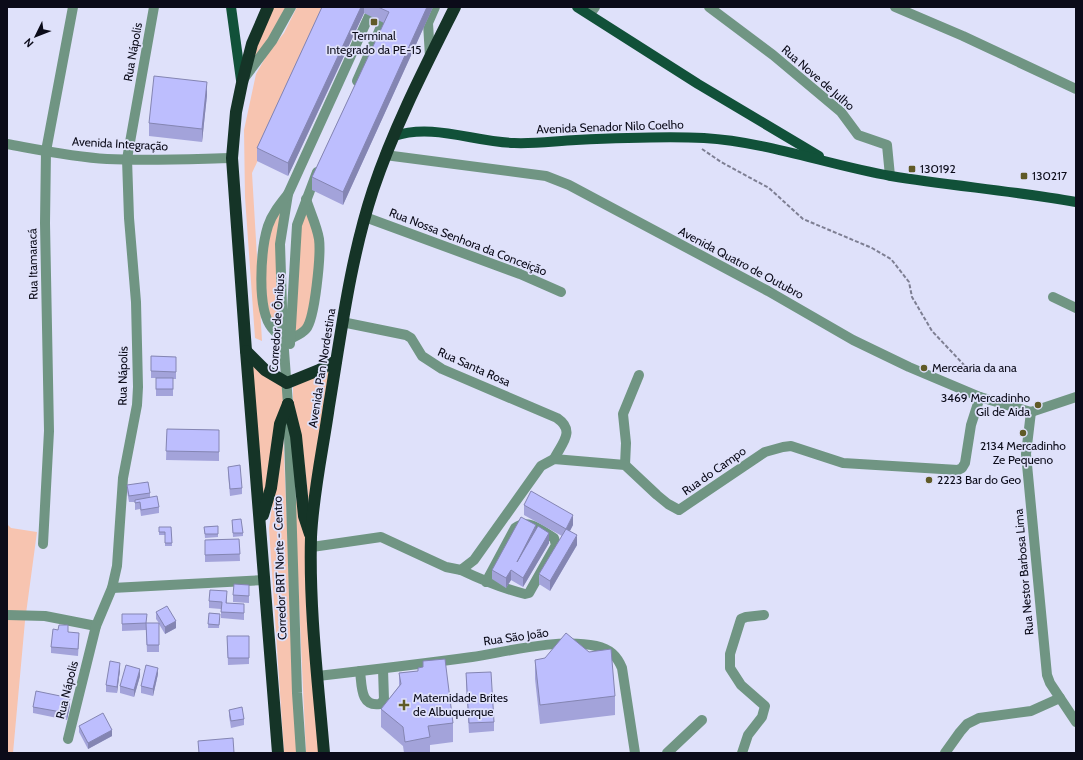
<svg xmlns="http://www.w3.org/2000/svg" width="1083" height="760" font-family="Cabin,sans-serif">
<rect width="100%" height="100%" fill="#dfe1fa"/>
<!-- green -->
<g fill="#f7c4b0">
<path d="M270,7H291L244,79Z"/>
<path d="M297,7H328L252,173L262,341L255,338L245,197L244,130L256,74L268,53L284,33Z"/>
<path d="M288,194L280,244L283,331L277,332L267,309L265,262L272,218Z"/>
<path d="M306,199L319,238L309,323L290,339L297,225Z"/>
<path d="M250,360L284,387L285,404L263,501Z"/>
<path d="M335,367L309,505L303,451L293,399V387Z"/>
<path d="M283,433L297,753H284L269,528Z"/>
<path d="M294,493L308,539L319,753H306Z"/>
<path d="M7,524L11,528L37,532L25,621L13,753H7Z"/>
</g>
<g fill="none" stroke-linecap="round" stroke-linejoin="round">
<!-- path -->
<path stroke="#7e7f93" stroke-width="2" stroke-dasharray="4 2" stroke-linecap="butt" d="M702,149L721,162L769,188L803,219L872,248L891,259L909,282L912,297L932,331L965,366"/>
<!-- minor -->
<g stroke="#709583" stroke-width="10">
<path d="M709,7L773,55L841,112L858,135L887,145L890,176"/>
<path d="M895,7L963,36L1076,89"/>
<path d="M590,14L595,7"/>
<path d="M430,57L428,23L435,7"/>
<path d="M245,77L272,41L291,7"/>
<path d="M357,81L383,22"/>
<path d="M7,144C40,150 73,157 107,159C149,161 190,159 232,158"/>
<path d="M385,155L546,176L569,185L768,291L853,340L909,367L980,397L1031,412L1076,397"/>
<path d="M288,194L280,244L283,337L288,404L297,693L301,753"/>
<path d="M306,199C310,212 317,226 319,239C321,254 315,319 306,329C302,334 296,336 290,339C284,337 276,334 272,328C256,309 261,248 268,226C272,214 280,204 288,194L369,16"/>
<path d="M365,217L520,274L561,292"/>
<path d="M1053,297L1076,308"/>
<path d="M342,322L406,335L411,338L422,356L442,369L557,418C576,431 562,443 554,459"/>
<path d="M290,344L297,225L317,172"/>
<path d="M1031,412L1026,454L1047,675L1050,683L1076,722"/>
<path d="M625,465L626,443L623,414L639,375"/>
<path d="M43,544L49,431L45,223L46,151L73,7"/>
<path d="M312,547L381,537L446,567L461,570L474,560L541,466L554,459L625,465L657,495L668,504L679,510L765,452L783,447L791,446L843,463L958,470L962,468L965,463L971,425L980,397"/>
<path d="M461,570C484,581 501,588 525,594L529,593L556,545L554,538C542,531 528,518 515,528L486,582"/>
<path d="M112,588L265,580"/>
<path d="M7,615L45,616L96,626"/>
<path d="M360,671C362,686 360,707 380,704L384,700L383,669"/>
<path d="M318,676C370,670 421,664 472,657C510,651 559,638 596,646C610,649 617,656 622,668L635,753"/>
<path d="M68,739L96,626L112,588L117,566L123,478L137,405L138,387L136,302L129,218L127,159L154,7"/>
<path d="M667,753L702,720"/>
<path d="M742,753L748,735L762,717L765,706L741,685L730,668V654L741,619L746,617L764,615"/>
<path d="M945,753L960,732L967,724L979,718L1031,711L1060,698"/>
</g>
<!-- major -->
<g stroke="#115139" stroke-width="10">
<path d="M231,7L241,80"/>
<path d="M577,7L698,84L819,156"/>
<path d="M394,136C433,123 474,142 514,143C534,144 555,141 576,140C618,138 662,136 704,138C768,142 828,165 891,176C952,186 1015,191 1076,202"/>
</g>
<!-- highway -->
<g stroke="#153427" stroke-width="12">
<path d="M268,7L252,44L242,83L236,112L232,158L246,351L278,753"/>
<path d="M246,351L265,370L287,383L319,370L336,361"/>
<path d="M288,404L296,436L304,516L310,534"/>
<path d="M263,515L271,488L280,424L288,404"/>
<path d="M324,753C318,681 309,609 311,537C313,493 323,449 329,406C341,334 350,260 373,190C394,127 425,67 455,7"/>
</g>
</g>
<!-- wall -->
<g fill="#a3a3da">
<path d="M322,7H433L343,205L312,190V177L384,23L364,13L288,176L257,161V148Z"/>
<path d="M207,95L202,142L149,136V123Z"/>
<path d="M151,356L176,357V379H173V396H156V378H151Z"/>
<path d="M167,429L219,430V461L166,460Z"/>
<path d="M228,467L242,488V494L230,496L228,473Z"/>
<path d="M127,485L150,493V497L159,507V513L141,516L140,509L135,510V502H129L127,491Z"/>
<path d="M524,505L573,525L570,531L577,545L550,591L539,584V574L562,536L524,515Z"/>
<path d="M232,520L243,533V536L233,537Z"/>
<path d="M218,526V537L205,538L204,527Z"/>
<path d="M159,527H171L172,546H165V535H159Z"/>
<path d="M536,528L549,543L523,587L511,580L506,588L492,579V570Z"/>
<path d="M239,539L240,561L205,562V540Z"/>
<path d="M249,585V603L233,602V595Z"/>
<path d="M227,598V603L244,611V620L221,618V609L209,608V601Z"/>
<path d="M156,612L176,628L165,634L159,624V652H147L146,630L122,631V614L147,623H159L156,619Z"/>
<path d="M209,613L220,614L219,628H208Z"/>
<path d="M68,632L79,639L78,656L51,653V647Z"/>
<path d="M227,636H249V664L228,665Z"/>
<path d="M535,660L615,696V715L540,724L535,679Z"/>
<path d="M423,661L453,723V742L430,745V753H404L403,746L381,727V709L399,686V673L418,671V668L423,667Z"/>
<path d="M120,670L117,693L106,692V685Z"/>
<path d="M466,673L494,722V731L469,733L466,683Z"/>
<path d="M158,674L153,696L141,693V686Z"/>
<path d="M140,676L134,697L120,693V686Z"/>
<path d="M70,705L67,720L33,713V707Z"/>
<path d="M229,710L244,719V725L231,728L229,716Z"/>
<path d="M79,726L112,736L88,749L79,732Z"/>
</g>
<!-- shaded-wall -->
<g fill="#8485b2">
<path d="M361,7H364V13L288,176V163Z"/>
<path d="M427,7H433L343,205V192Z"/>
<path d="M207,82V95L202,142V129Z"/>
<path d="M573,515V525L566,538V529Z"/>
<path d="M536,525V535L517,562Z"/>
<path d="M549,533V543L523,587V578Z"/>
<path d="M577,535V545L550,591V581Z"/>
<path d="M511,570V580L506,588V578Z"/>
<path d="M176,621V628L165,634V627Z"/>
<path d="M120,663V670L117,693V687Z"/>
<path d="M158,668V674L153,696V689Z"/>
<path d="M140,669V676L134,697V690Z"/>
<path d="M70,698V705L67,720V713Z"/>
<path d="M112,730V736L88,749V743Z"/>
</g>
<!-- building -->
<g fill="#bdbefe" stroke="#8485b2">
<path d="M322,7H361L288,163L257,148Z"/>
<path d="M378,7H427L343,192L312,177L389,12Z"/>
<path d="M154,76L207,82L202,129L149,123Z"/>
<path d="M151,356L176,357V372L151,371Z"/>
<rect x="156" y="378" width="17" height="11"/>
<path d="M167,429L219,430V452L166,451Z"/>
<path d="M240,465L242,488L230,489L228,467Z"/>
<path d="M148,482L150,493L129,496L127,485Z"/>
<path d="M531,491L573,515L566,529L524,505Z"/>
<path d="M157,496L159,507L141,510L140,502L135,503V500Z"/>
<path d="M521,517L536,525L517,562L538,526L549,533L523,578L511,570L506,578L492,570Z"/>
<path d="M241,519L243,533H233L232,520Z"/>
<path d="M218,526V534H205L204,527Z"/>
<path d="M159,527H171L172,543H165V532H159Z"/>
<path d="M566,529L577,535L550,581L539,574Z"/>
<path d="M239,539L240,554L205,555V540Z"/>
<path d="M234,584L249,585V596L233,595Z"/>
<path d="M210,590L227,591L226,603L244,604V613L221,612L222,602L209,601Z"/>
<path d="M167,606L176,621L165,627L156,612Z"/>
<path d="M209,613L220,614L219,625L208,624Z"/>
<path d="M122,614H147L146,623L122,624Z"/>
<path d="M146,623H159V645H147Z"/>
<path d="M59,625H68V632L79,633L78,649L51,647L53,629L58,630Z"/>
<path d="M566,633L589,652L611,649L615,696L540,705L535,660L545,658Z"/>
<path d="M227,636H249V658H228Z"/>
<path d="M445,659L453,723L428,726L430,737L405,742L403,727L381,709L401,684L399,673L418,671V668L423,667V661Z"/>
<path d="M110,661L120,663L117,687L106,685Z"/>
<path d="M126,665L140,669L134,690L120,686Z"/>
<path d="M146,665L158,668L153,689L141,686Z"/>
<path d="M491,672L494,722L469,723L466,673Z"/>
<path d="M36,691L70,698L67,713L33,707Z"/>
<path d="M242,707L244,719L231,721L229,710Z"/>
<path d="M103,713L112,730L88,743L79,726Z"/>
<path d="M233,738L234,753H199L198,741Z"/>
</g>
<!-- markers -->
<g fill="#605a27" stroke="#dfe1fa" stroke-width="1.5">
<rect x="370" y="18" width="8" height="8" rx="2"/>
<rect x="908" y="165" width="8" height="8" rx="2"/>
<rect x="1020" y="172" width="8" height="8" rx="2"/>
<circle cx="924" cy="368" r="4"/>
<circle cx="1038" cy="405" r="4"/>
<circle cx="1023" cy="433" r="4"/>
<circle cx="929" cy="480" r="4"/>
<path d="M402 699h4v4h4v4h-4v4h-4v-4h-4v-4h4z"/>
</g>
<g text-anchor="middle" stroke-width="3.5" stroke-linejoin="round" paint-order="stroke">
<!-- poi labels -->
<g font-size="12" fill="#0b0b19" stroke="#dfe1fa" text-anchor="start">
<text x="374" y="40" text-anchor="middle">Terminal<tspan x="374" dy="14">Integrado da PE-15</tspan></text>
<text x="920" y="173">130192</text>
<text x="1032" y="180">130217</text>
<text x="932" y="372">Mercearia da ana</text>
<text x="1030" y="402" text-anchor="end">3469 Mercadinho<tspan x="1030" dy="14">Gil de Aida</tspan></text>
<text x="1023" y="450" text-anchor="middle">2134 Mercadinho<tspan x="1023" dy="14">Ze Pequeno</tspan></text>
<text x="937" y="484">2223 Bar do Geo</text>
<text x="413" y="702">Maternidade Brites<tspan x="413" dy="14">de Albuquerque</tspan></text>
</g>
<!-- street labels -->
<g font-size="12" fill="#0b0b19" stroke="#dfe1fa">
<text transform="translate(133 52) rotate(-80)" y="4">Rua Nápolis</text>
<text transform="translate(818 78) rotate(41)" y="4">Rua Nove de Julho</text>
<text transform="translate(610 127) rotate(-2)" y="4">Avenida Senador Nilo Coelho</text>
<text transform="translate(120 144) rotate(3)" y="4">Avenida Integração</text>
<text transform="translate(468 242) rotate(21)" y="4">Rua Nossa Senhora da Conceição</text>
<text transform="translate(741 263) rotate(28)" y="4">Avenida Quatro de Outubro</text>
<text transform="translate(33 264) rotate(-91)" y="4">Rua Itamaracá</text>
<text transform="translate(277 323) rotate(-86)" y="4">Corredor de Ônibus</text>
<text transform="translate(474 367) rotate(24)" y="4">Rua Santa Rosa</text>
<text transform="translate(322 368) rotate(-81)" y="4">Avenida Pan Nordestina</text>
<text transform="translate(123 376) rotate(-89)" y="4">Rua Nápolis</text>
<text transform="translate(714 471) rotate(-35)" y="4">Rua do Campo</text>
<text transform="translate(280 568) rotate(-92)" y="4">Corredor BRT Norte - Centro</text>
<text transform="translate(1024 572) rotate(-95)" y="4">Rua Nestor Barbosa Lima</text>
<text transform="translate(516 637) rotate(-8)" y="4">Rua São João</text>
<text transform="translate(67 690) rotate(-76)" y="4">Rua Nápolis</text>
</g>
</g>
<!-- border -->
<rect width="1083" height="760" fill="none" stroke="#0b0b19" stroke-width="16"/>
<!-- north arrow -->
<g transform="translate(36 36) rotate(227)" stroke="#dfe1fa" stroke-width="3" paint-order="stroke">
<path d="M0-3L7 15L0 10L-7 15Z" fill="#0b0b19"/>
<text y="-6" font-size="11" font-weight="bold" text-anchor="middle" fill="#0b0b19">N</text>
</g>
</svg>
